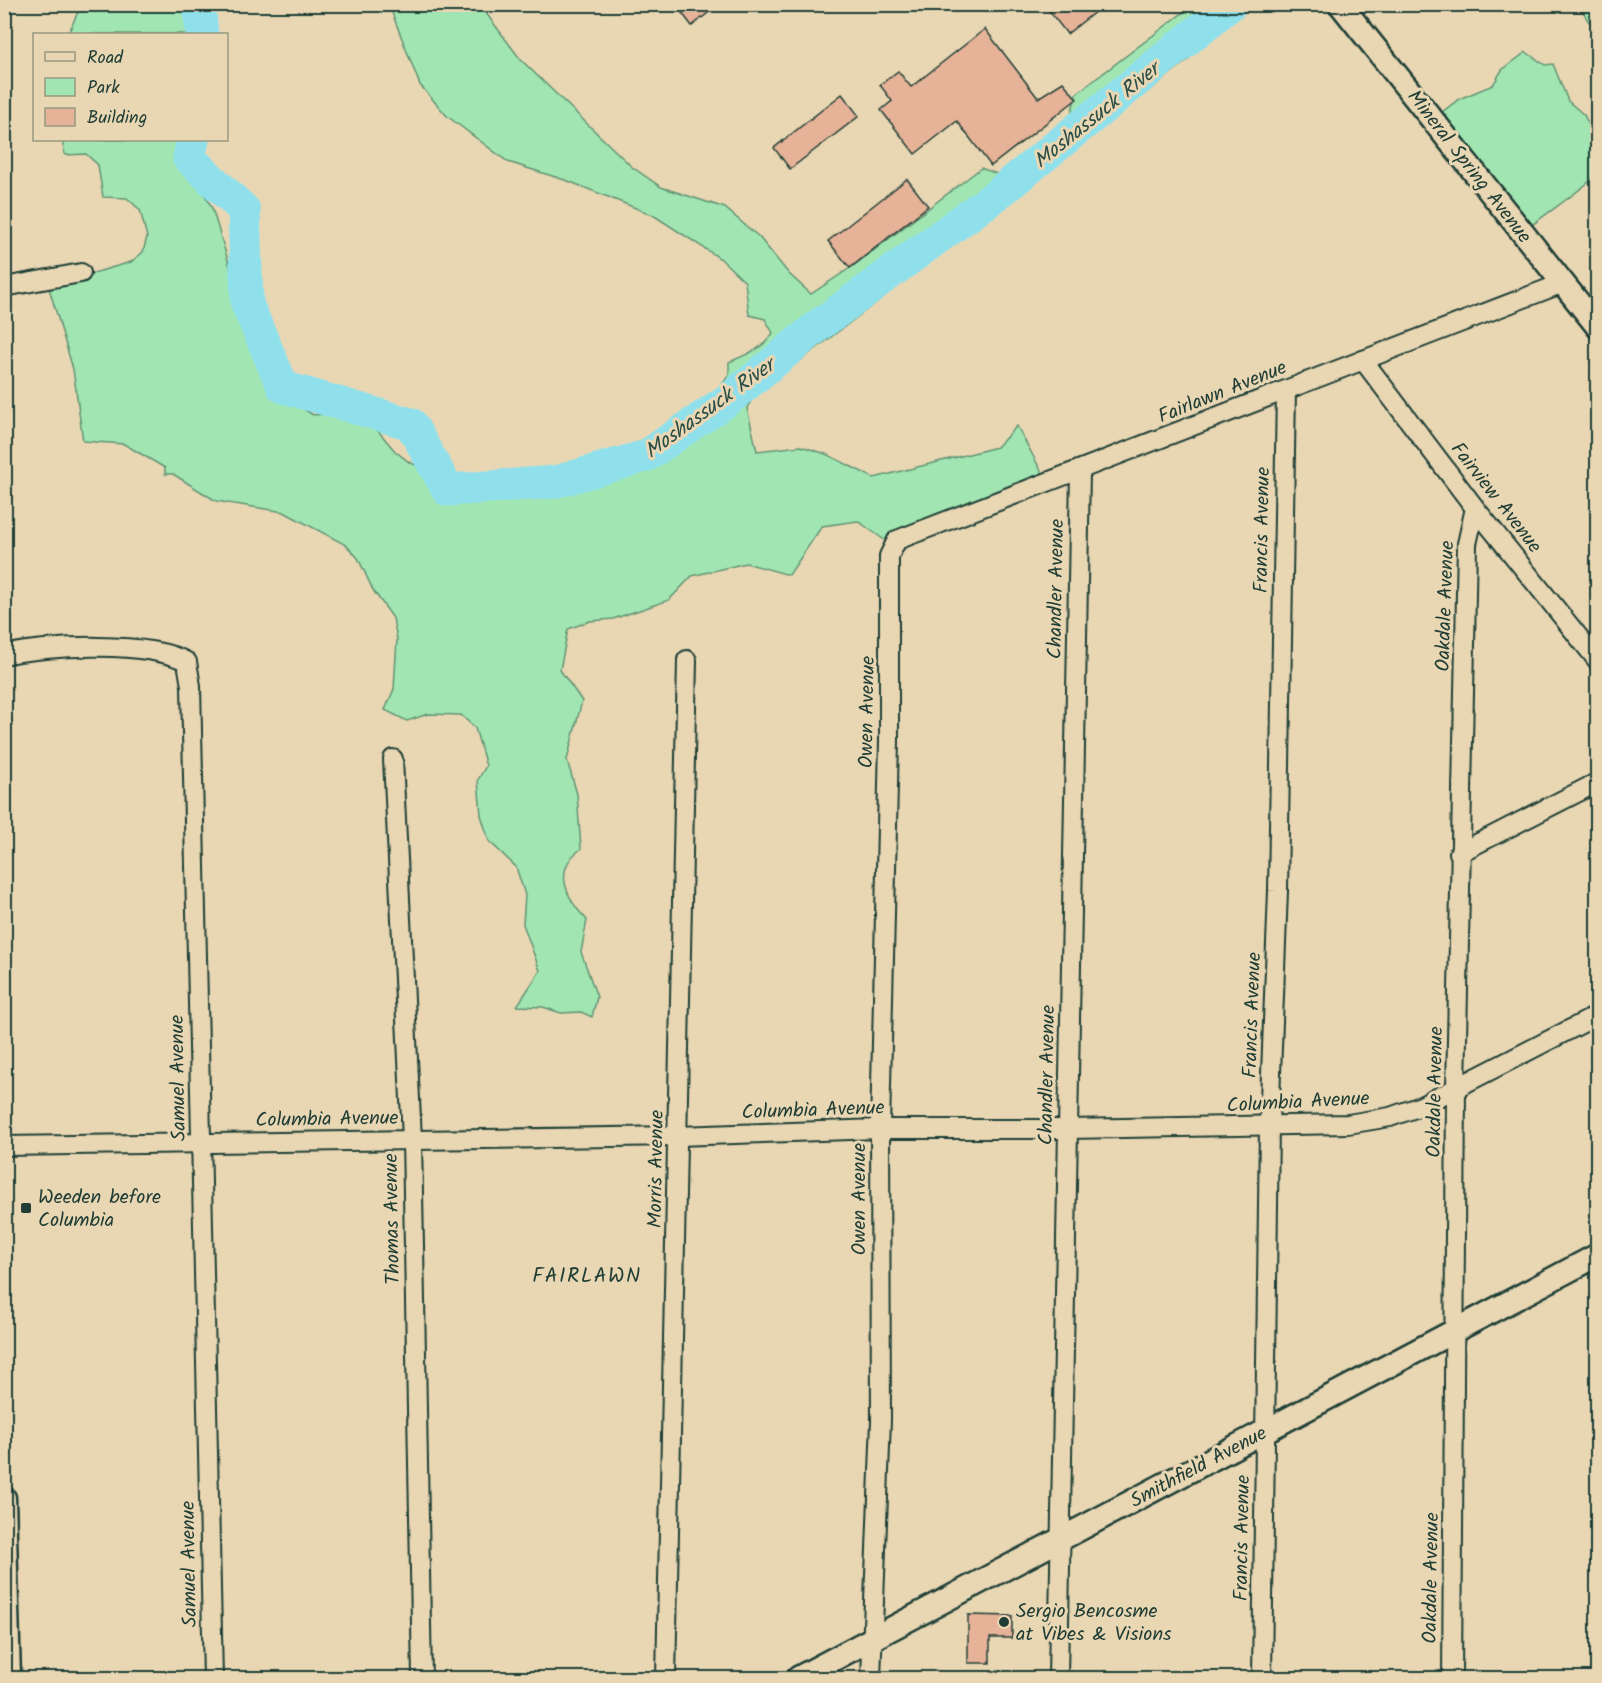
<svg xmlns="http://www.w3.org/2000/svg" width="1602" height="1683" font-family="Kalam,sans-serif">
<rect width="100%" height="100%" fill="#e9d7b4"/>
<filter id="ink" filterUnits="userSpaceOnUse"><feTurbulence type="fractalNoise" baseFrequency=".0167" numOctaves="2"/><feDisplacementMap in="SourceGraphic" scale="12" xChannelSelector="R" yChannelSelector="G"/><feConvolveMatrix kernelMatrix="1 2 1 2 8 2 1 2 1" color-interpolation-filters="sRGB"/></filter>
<g filter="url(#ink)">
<!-- green -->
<g fill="#a1e6b2" stroke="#609273" stroke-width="1.5">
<path d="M81,5V4L198,5L191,34H68Z"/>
<path d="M389,5H480L521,60L632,167L661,187L725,208L759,237L789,274L811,294L856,264L981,168L1008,178L1066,136L1076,94L1193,5H1223L1194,29L1196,40L1189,59L1028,186L754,396L747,408L757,451L801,446L826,454L874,478L997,447L1017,426L1047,482L894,547L858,521L822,526L789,575L746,563L692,576L669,600L613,619L590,621L568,629L560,670L582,701L567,760L577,794L581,849C552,869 566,899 587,920L581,952L597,997L592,1017L581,1012L561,1013L543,1007L517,1006L540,971L523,924L525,895L516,867L489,841L481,815L478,780L486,766L475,728L461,715L428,714L407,721L385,710L394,689L397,639L393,618L373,590L358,558L346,545L284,512L216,501L173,474H165V468L124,444L83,441L73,369L49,288L53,285L131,262L143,252L147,237L140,210L127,198L103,197L98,165L86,154L65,155L62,140H181L185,159L212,208L266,385L313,415L362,412L395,451L409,462L454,482H519L674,430L710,401L729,375V362C746,355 763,349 773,333L765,319L749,315L745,282L721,259L653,215L568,181L508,162L447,116L420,85Z"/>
<path d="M1580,5H1597V31L1587,19Z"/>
<path d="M1526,52L1545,65L1553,64L1568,101L1584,115L1597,141V175C1574,196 1547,212 1522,233L1437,116L1459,99L1493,85L1502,70Z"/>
</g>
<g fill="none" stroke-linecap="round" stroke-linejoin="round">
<!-- river -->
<g stroke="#90e0ec" stroke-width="33">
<path d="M199,4L202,34"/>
<path d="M193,140L189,158L244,210L247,304L283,387L411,424L448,490L555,482L646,456L729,399L819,325L995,196L1231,4"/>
</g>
</g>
<!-- building -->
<g fill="#e6b298" stroke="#1f3d34" stroke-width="1.5">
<path d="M675,4H719L692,26Z"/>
<path d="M1044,4H1105L1067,34Z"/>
<path d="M985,29L1038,98L1063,82L1077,99L991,166L957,121L915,154L881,110L892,101L880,85L898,71L911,87Z"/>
<path d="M842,94L859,116L790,169L774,148Z"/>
<path d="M907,179L928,206L850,268L828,241Z"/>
<path d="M968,1615L1012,1616V1638H990V1663H968Z"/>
</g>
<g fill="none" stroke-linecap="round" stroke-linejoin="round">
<defs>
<g id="minor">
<path d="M4,287L81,273"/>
<path d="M1363,360L1475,508L1598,661"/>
<path d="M4,655C46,645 151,641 187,662L191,686L213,1678"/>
<path d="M393,759L412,1139L422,1678"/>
<path d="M1459,853L1598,782"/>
<path d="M4,1146L678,1136L880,1129H1067L1348,1124L1390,1117L1421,1106L1598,1015"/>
<path d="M666,1678L687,660"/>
<path d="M871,1678L881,1420L880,1129L889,741V556L897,540L1563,283"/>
<path d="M1058,1678L1080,472"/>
<path d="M1262,1678L1269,1126L1278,891L1286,390"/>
<path d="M1452,1678L1456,1089L1467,544L1475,508"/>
</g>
<g id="major">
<path d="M1340,4L1598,327"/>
<path d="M4,1498L9,1678"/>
<path d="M798,1678L1598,1255"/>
</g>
</defs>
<!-- minor casing -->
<use href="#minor" stroke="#1f3d34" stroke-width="22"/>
<!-- major casing -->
<use href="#major" stroke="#1f3d34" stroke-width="27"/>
<!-- minor -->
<use href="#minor" stroke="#e9d7b4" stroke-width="18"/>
<!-- major -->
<use href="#major" stroke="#e9d7b4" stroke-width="22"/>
</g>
</g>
<!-- markers -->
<g fill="#1f3d34" stroke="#e9d7b4" stroke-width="2">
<rect x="20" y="1202" width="12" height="12" rx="3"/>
<circle cx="1004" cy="1622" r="6"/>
</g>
<g text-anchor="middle" stroke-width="6" stroke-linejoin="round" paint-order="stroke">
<!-- street labels -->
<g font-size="20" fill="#1f3d34" stroke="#e9d7b4">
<text transform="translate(1470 166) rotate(52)" y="7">Mineral Spring Avenue</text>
<text transform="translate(1222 391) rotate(-22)" y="7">Fairlawn Avenue</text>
<text transform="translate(1497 497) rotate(52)" y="7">Fairview Avenue</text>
<text transform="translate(1261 530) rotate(-89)" y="7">Francis Avenue</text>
<text transform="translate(1055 589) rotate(-89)" y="7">Chandler Avenue</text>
<text transform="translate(1444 606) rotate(-88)" y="7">Oakdale Avenue</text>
<text transform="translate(866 712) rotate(-89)" y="7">Owen Avenue</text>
<text transform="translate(1251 1015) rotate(-88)" y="7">Francis Avenue</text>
<text transform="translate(1046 1075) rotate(-89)" y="7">Chandler Avenue</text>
<text transform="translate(177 1078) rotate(-91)" y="7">Samuel Avenue</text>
<text transform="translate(1434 1092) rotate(-89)" y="7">Oakdale Avenue</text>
<text transform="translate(1298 1101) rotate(-3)" y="7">Columbia Avenue</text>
<text transform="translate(813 1109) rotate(-2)" y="7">Columbia Avenue</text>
<text transform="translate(327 1118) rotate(-1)" y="7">Columbia Avenue</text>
<text transform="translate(655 1169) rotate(-89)" y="7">Morris Avenue</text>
<text transform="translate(858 1199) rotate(-90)" y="7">Owen Avenue</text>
<text transform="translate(391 1219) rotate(-91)" y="7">Thomas Avenue</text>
<text transform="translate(1198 1466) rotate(-28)" y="7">Smithfield Avenue</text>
<text transform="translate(1241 1538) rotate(-89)" y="7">Francis Avenue</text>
<text transform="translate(188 1564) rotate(-91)" y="7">Samuel Avenue</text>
<text transform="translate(1430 1578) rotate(-89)" y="7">Oakdale Avenue</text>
</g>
<!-- poi labels -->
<g font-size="20" fill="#1f3d34" stroke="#e9d7b4" text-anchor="start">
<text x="38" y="1203">Weeden before<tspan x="38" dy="23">Columbia</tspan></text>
<text x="1016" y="1617">Sergio Bencosme<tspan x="1016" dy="23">at Vibes &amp; Visions</tspan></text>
</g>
<!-- water labels -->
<g font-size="21" font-style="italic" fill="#2a4d46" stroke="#e9d7b4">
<text transform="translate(1096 115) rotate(-39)" y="7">Moshassuck River</text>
<text transform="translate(709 408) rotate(-36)" y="7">Moshassuck River</text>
</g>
<!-- neighbourhood labels -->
<g font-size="21" letter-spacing="1.5" fill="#1f3d34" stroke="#e9d7b4">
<text x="587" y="1282">FAIRLAWN</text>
</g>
</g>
<!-- margin -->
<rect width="1602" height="1683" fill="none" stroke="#e9d7b4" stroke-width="24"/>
<rect x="12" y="12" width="1578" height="1659" fill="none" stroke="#1f3d34" stroke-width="2" filter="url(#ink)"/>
<!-- legend -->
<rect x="33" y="33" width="195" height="108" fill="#e9d7b4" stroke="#989981" stroke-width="1.5"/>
<rect x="45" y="52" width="30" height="9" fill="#e9d7b4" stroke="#989981" stroke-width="1.5"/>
<text x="87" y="63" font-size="18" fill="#1f3d34">Road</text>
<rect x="45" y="78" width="30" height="18" fill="#a1e6b2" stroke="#989981" stroke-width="1.5"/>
<text x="87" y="93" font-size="18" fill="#1f3d34">Park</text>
<rect x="45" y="108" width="30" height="18" fill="#e6b298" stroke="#989981" stroke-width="1.5"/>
<text x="87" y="123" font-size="18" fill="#1f3d34">Building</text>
</svg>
